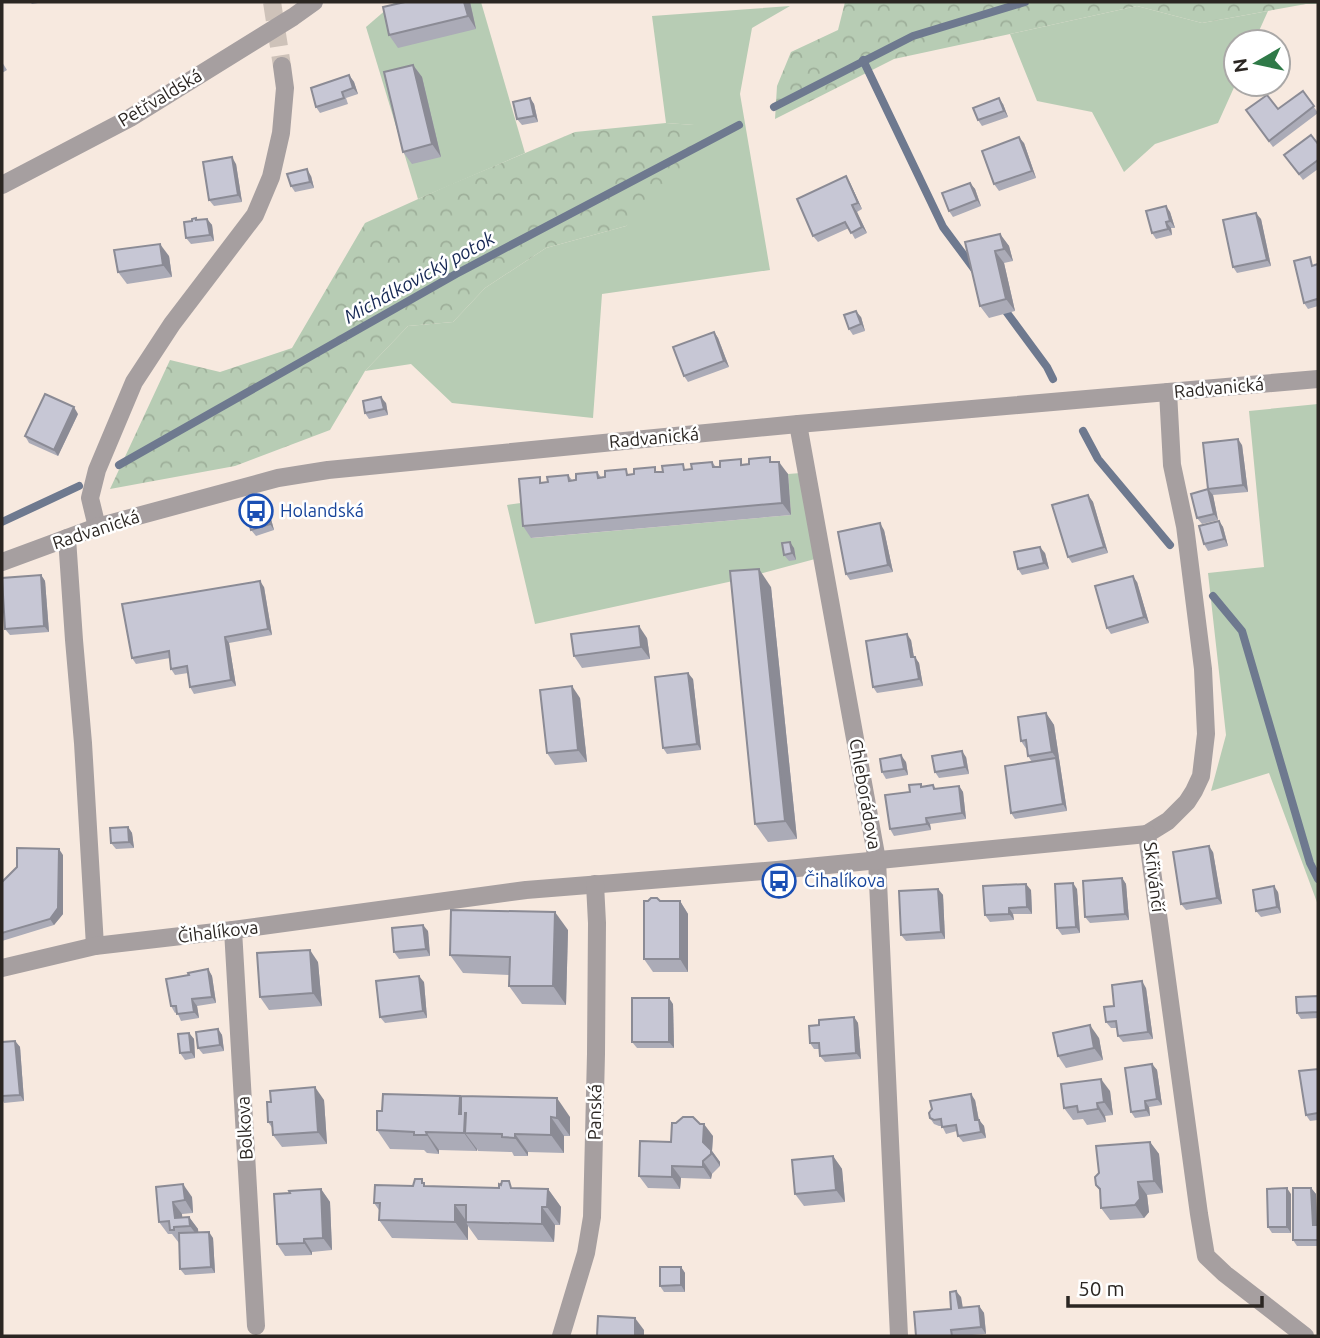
<svg xmlns="http://www.w3.org/2000/svg" width="1320" height="1338" font-family="Ubuntu,sans-serif">
<defs>
<pattern id="forest-crowns" width="20" height="18" patternUnits="userSpaceOnUse" patternTransform="scale(1.75)"><rect width="20" height="18" fill="#b7ccb4"/><path d="M2 6a3 3 0 1 1 6 0M12 15a3 3 0 1 1 6 0" fill="none" stroke="#9eaf9a"/></pattern>
</defs>
<rect width="100%" height="100%" fill="#f7e9df"/>
<!-- grass -->
<g fill="#b7ccb4">
<path d="M395,2H481L525,153L418,199L366,27Z"/>
<path d="M790,6L752,28L740,94L770,270L602,294L593,418L452,403L411,364L365,371L408,326L453,322L485,288L546,248L626,226L694,125L666,123L652,16Z"/>
<path d="M1137,6L1202,23L1268,11L1254,42H1236V83L1218,123L1155,144L1124,172L1092,112L1037,101L1010,34Z"/>
<path d="M1318,404V905L1269,773L1211,791L1226,735L1208,573L1264,567L1249,411Z"/>
<path d="M801,473L815,559L733,581L535,624L507,505L528,502L532,538L791,515L788,474Z"/>
</g>
<!-- forest -->
<g fill="url(#forest-crowns)">
<path d="M845,2H1318V4H1306L1202,23L1137,6L1010,34L894,59L775,119L777,86L791,52L838,30Z"/>
<path d="M666,123L695,125L686,172L626,226L546,248L485,288L453,322L408,326L365,371L330,430L235,466L110,489L170,360L220,372L292,348L365,223L447,186L575,132Z"/>
</g>
<g fill="none" stroke-linecap="round" stroke-linejoin="round">
<!-- stream -->
<g stroke="#6e798f" stroke-width="8">
<path d="M863,60L943,227L975,270"/>
<path d="M774,107L913,36L1025,2"/>
<path d="M1002,306L1047,367L1053,379"/>
<path d="M1083,431L1098,459L1170,545"/>
<path d="M119,465L456,274L739,125"/>
<path d="M2,522L79,486"/>
<path d="M1213,596L1242,631L1310,863L1318,879"/>
</g>
<!-- minor-tunnel -->
<path stroke="#cec2b9" stroke-width="18" stroke-dasharray="18 9" stroke-linecap="butt" d="M272,2L282,66"/>
<!-- minor -->
<g stroke="#a69fa0" stroke-width="18">
<path d="M2,185L130,118L293,17L314,2"/>
<path d="M1168,392L1172,465L1185,526L1203,669L1206,734L1201,776L1194,791L1187,802L1168,821L1147,834L1199,1214L1206,1256L1225,1274L1305,1336"/>
<path d="M798,424L877,860L899,1336"/>
<path d="M97,527L90,498L97,470L134,382L172,324L255,215L271,177L281,133L285,88L282,66"/>
<path d="M67,538L74,640L83,743L95,946"/>
<path d="M2,562L97,527L278,478L328,470L798,424L1318,379"/>
<path d="M233,930L256,1326"/>
<path d="M2,968L95,946L233,930L526,890L777,870L1147,834"/>
<path d="M561,1336L586,1253L592,1217L596,1054L597,923L595,884"/>
</g>
</g>
<!-- wall -->
<g fill="#ababb7">
<path d="M30,2H44L32,4Z"/>
<path d="M405,2H470L476,29L398,48L389,35Z"/>
<path d="M2,62L7,70L2,73Z"/>
<path d="M413,65L422,77L441,157L412,164L403,152Z"/>
<path d="M349,75L354,82L358,94L346,98L348,104L320,113L316,107Z"/>
<path d="M1303,91L1318,113L1273,147L1246,110L1278,109Z"/>
<path d="M530,98L534,104L538,122L522,125L517,119Z"/>
<path d="M1003,104L1008,117L982,126L978,120Z"/>
<path d="M1024,143L1036,178L999,191L994,184Z"/>
<path d="M1318,144V169L1303,180L1284,155Z"/>
<path d="M236,164L242,202L214,206L209,200Z"/>
<path d="M311,176L314,188L295,192L291,186Z"/>
<path d="M846,176L850,183L862,209L857,212L867,233L855,239L849,228L818,242L813,236Z"/>
<path d="M970,183L975,189L981,206L953,217L949,211Z"/>
<path d="M1166,206L1170,212L1175,228H1171L1172,235L1156,239L1152,233Z"/>
<path d="M207,219L212,225L214,241L191,244L186,238L197,220Z"/>
<path d="M1261,219L1271,266L1237,273L1233,267Z"/>
<path d="M1000,234L1009,246L1013,261L1004,263L1015,311L989,318L980,306Z"/>
<path d="M169,256L172,277L127,284L118,272Z"/>
<path d="M1315,263V265L1318,264V306L1308,309L1304,303Z"/>
<path d="M861,317L865,331L853,335L849,329Z"/>
<path d="M714,332L718,338L729,367L688,382L684,376Z"/>
<path d="M386,403L388,415L369,419L365,413Z"/>
<path d="M78,414L58,456L29,443L25,436Z"/>
<path d="M1242,445L1248,492L1213,495L1218,520L1202,524L1197,518L1208,489Z"/>
<path d="M712,462L716,467L774,462L788,474L791,515L531,538L523,526L544,483L548,482L568,475L572,480L597,472L601,477L692,469Z"/>
<path d="M1088,495L1093,502L1108,553L1072,563L1068,557Z"/>
<path d="M271,519L274,530L256,536L251,530Z"/>
<path d="M1219,521L1223,527L1228,546L1208,551L1204,544Z"/>
<path d="M884,530L893,572L850,580L846,574Z"/>
<path d="M794,548L796,560L789,561L784,555Z"/>
<path d="M1045,553L1049,569L1022,575L1018,569Z"/>
<path d="M41,575L45,581L49,632L10,635L5,629Z"/>
<path d="M1137,582L1149,623L1111,634L1107,628Z"/>
<path d="M264,587L272,635L229,643L236,686L194,694L190,687L188,673L175,675L171,669L170,658L136,664L132,658Z"/>
<path d="M771,587L797,839L768,842L755,824Z"/>
<path d="M647,638L650,659L582,668L574,656Z"/>
<path d="M911,640L914,657L919,663L923,686L877,693L873,687Z"/>
<path d="M693,679L701,750L667,754L663,748Z"/>
<path d="M580,698L587,762L555,765L547,753Z"/>
<path d="M1046,713L1054,725L1067,811L1015,819L1011,813L1032,762L1028,756L1027,750L1021,741Z"/>
<path d="M966,757L969,774L939,778L935,772Z"/>
<path d="M906,762L908,775L886,779L882,772Z"/>
<path d="M921,784L923,787L933,785L936,789L959,786L963,792L966,819L930,824L931,830L894,836L890,829L910,792Z"/>
<path d="M128,827L132,833L134,848L116,849L111,843Z"/>
<path d="M1213,852L1222,904L1186,910L1181,904Z"/>
<path d="M63,855V914L54,925L2,941V882Z"/>
<path d="M1122,878L1126,884L1129,920L1090,923L1085,917Z"/>
<path d="M938,889L943,895L945,939L906,941L901,935Z"/>
<path d="M1077,889L1080,933L1062,935L1057,928Z"/>
<path d="M1031,890L1032,914H1013L1014,920L990,922L985,915Z"/>
<path d="M1278,892L1281,913L1261,917L1256,911Z"/>
<path d="M648,901H680L688,914V972H653L644,959Z"/>
<path d="M568,930L566,1005L522,1004L509,986V975L463,973L450,955Z"/>
<path d="M428,931L430,956L399,959L394,952Z"/>
<path d="M318,962L322,1006L269,1010L260,997Z"/>
<path d="M208,969L212,976L216,1003L197,1006L199,1018L181,1021L177,1012L175,1013L171,1006L189,975Z"/>
<path d="M424,982L427,1018L385,1023L380,1017Z"/>
<path d="M1146,988L1153,1039L1123,1042L1118,1036L1117,1028H1111L1106,1022L1114,1006Z"/>
<path d="M1318,996V1018L1301,1019L1297,1013Z"/>
<path d="M673,1004L674,1048H637L632,1042Z"/>
<path d="M854,1017L858,1023L861,1059L825,1062L820,1056V1049H814L810,1043L819,1025Z"/>
<path d="M218,1029L222,1035L224,1051L203,1054L198,1048Z"/>
<path d="M189,1033L194,1039L195,1058L185,1060L180,1053Z"/>
<path d="M1099,1038L1103,1060L1066,1068L1058,1056Z"/>
<path d="M15,1041L20,1047L24,1101L4,1103L2,1099V1042Z"/>
<path d="M1152,1064L1157,1070L1162,1105L1149,1107L1150,1116L1135,1118L1131,1112Z"/>
<path d="M1318,1069V1120L1310,1121L1306,1115L1304,1096L1302,1094Z"/>
<path d="M1110,1091L1113,1115L1105,1116L1106,1122L1087,1125L1083,1119L1073,1120L1064,1108Z"/>
<path d="M460,1096L461,1099L570,1117V1136H564V1153L528,1152V1156H514L512,1152L478,1151L477,1149V1151L439,1150V1154L427,1153L424,1150L390,1149L377,1130L382,1111Z"/>
<path d="M324,1100L327,1144L282,1147L273,1135V1129L268,1122Z"/>
<path d="M975,1100L979,1120L984,1126L986,1138L963,1142L958,1136L957,1131L946,1134L942,1126H939L934,1124L930,1118Z"/>
<path d="M676,1123L713,1136L712,1151L720,1162V1166L712,1174L711,1179L681,1178L680,1189L648,1188L639,1176L671,1142Z"/>
<path d="M1150,1142L1159,1154L1163,1193L1147,1195L1149,1212L1144,1218L1110,1220L1101,1208L1100,1191L1096,1185Z"/>
<path d="M833,1156L842,1169L845,1202L804,1206L795,1194Z"/>
<path d="M427,1186L548,1189L561,1207L560,1225H555L554,1242L478,1240L468,1226V1240L392,1238L379,1220V1210L374,1203Z"/>
<path d="M156,1187L192,1197L193,1213L182,1214V1217H189L198,1229V1232L213,1238L215,1273L185,1275L180,1269L179,1243L172,1234H168L159,1222Z"/>
<path d="M1311,1188L1316,1194L1317,1225H1318V1246H1297L1293,1240Z"/>
<path d="M321,1189L330,1202L332,1250L312,1252V1255L285,1256L277,1244L290,1193Z"/>
<path d="M1291,1194V1233H1272L1268,1227Z"/>
<path d="M681,1267L685,1273V1292H664L660,1286Z"/>
<path d="M961,1297L962,1308L979,1306L984,1313L986,1334L958,1336H916L951,1309Z"/>
</g>
<!-- shaded-wall -->
<g fill="#8b8b95">
<path d="M464,2H470L476,29L468,16Z"/>
<path d="M413,65L422,77L441,157L432,144Z"/>
<path d="M349,75L354,82L358,94L353,88Z"/>
<path d="M530,98L534,104L538,122L534,116Z"/>
<path d="M999,98L1003,104L1008,117L1004,111Z"/>
<path d="M1019,137L1024,143L1036,178L1032,171Z"/>
<path d="M232,157L236,164L242,202L238,195Z"/>
<path d="M307,169L311,176L314,188L310,182Z"/>
<path d="M846,176L850,183L862,209L858,203Z"/>
<path d="M970,183L975,189L981,206L977,200Z"/>
<path d="M852,205L857,212L867,233L862,227Z"/>
<path d="M1166,206L1170,212L1175,228L1170,221Z"/>
<path d="M1256,213L1261,219L1271,266L1267,260Z"/>
<path d="M207,219L212,225L214,241L210,235Z"/>
<path d="M1166,222L1171,228L1172,235L1168,229Z"/>
<path d="M1000,234L1009,246L1013,261L1004,249Z"/>
<path d="M160,244L169,256L172,277L163,265Z"/>
<path d="M995,251L1004,263L1015,311L1006,299Z"/>
<path d="M856,311L861,317L865,331L861,324Z"/>
<path d="M714,332L718,338L729,367L724,361Z"/>
<path d="M381,397L386,403L388,415L384,409Z"/>
<path d="M74,407L78,414L58,456L54,450Z"/>
<path d="M1238,439L1242,445L1248,492L1243,485Z"/>
<path d="M779,462L788,474L791,515L782,503Z"/>
<path d="M1208,489L1213,495L1218,520L1214,514Z"/>
<path d="M1088,495L1093,502L1108,553L1104,547Z"/>
<path d="M267,512L271,519L274,530L270,524Z"/>
<path d="M1219,521L1223,527L1228,546L1224,539Z"/>
<path d="M880,523L884,530L893,572L888,565Z"/>
<path d="M790,542L794,548L796,560L792,553Z"/>
<path d="M1040,547L1045,553L1049,569L1044,563Z"/>
<path d="M759,569L771,587L797,839L785,821Z"/>
<path d="M41,575L45,581L49,632L44,626Z"/>
<path d="M1133,576L1137,582L1149,623L1144,617Z"/>
<path d="M260,581L264,587L272,635L268,629Z"/>
<path d="M639,626L647,638L650,659L641,647Z"/>
<path d="M907,634L911,640L915,664L911,657Z"/>
<path d="M225,637L229,643L236,686L231,680Z"/>
<path d="M915,657L919,663L923,686L919,679Z"/>
<path d="M688,673L693,679L701,750L697,744Z"/>
<path d="M572,686L580,698L587,762L578,750Z"/>
<path d="M1046,713L1054,725L1067,811L1063,804L1056,758L1052,752Z"/>
<path d="M962,751L966,757L969,774L965,767Z"/>
<path d="M901,755L906,762L908,775L904,769Z"/>
<path d="M959,786L963,792L966,819L962,813Z"/>
<path d="M926,818L930,824L931,830L927,824Z"/>
<path d="M128,827L132,833L134,848L129,842Z"/>
<path d="M1209,846L1213,852L1222,904L1217,898Z"/>
<path d="M59,849L63,855V914L54,925L50,919Z"/>
<path d="M1122,878L1126,884L1129,920L1125,914Z"/>
<path d="M1073,883L1077,889L1080,933L1076,927Z"/>
<path d="M1026,884L1031,890L1032,914L1027,907Z"/>
<path d="M1274,886L1278,892L1281,913L1277,907Z"/>
<path d="M938,889L943,895L945,939L941,932Z"/>
<path d="M680,901L688,914V972L680,959Z"/>
<path d="M1009,908L1013,914L1014,920L1009,914Z"/>
<path d="M555,912L568,930L566,1005L553,986Z"/>
<path d="M423,925L428,931L430,956L426,949Z"/>
<path d="M310,950L318,962L322,1006L313,993Z"/>
<path d="M208,969L212,976L216,1003L212,997Z"/>
<path d="M419,976L424,982L427,1018L423,1011Z"/>
<path d="M1142,981L1146,988L1153,1039L1148,1032Z"/>
<path d="M669,998L673,1004L674,1048L669,1042Z"/>
<path d="M192,999L197,1006L199,1018L194,1012Z"/>
<path d="M854,1017L858,1023L861,1059L856,1053Z"/>
<path d="M1090,1025L1099,1038L1103,1060L1094,1048Z"/>
<path d="M218,1029L222,1035L224,1051L220,1045Z"/>
<path d="M189,1033L194,1039L195,1058L191,1052Z"/>
<path d="M15,1041L20,1047L24,1101L20,1095Z"/>
<path d="M1152,1064L1157,1070L1162,1105L1157,1099Z"/>
<path d="M1101,1079L1110,1091L1113,1115L1104,1102Z"/>
<path d="M315,1087L324,1100L327,1144L318,1132Z"/>
<path d="M971,1094L975,1100L980,1127L975,1120Z"/>
<path d="M460,1096L473,1115L465,1113L478,1132L465,1133L477,1149V1151L464,1133L459,1114Z"/>
<path d="M557,1098L570,1117V1136L557,1118Z"/>
<path d="M1145,1101L1149,1107L1150,1116L1146,1110Z"/>
<path d="M1097,1103L1105,1116L1106,1122L1098,1109Z"/>
<path d="M551,1117L564,1136V1153L551,1135Z"/>
<path d="M979,1120L984,1126L986,1138L981,1132Z"/>
<path d="M704,1124L713,1136L712,1151L720,1162V1166L703,1142Z"/>
<path d="M426,1132L439,1150V1154L427,1135Z"/>
<path d="M515,1134L528,1152V1156L515,1138Z"/>
<path d="M1150,1142L1159,1154L1163,1193L1154,1181Z"/>
<path d="M833,1156L842,1169L845,1202L836,1190Z"/>
<path d="M703,1161L712,1174L711,1179L703,1167Z"/>
<path d="M672,1166L681,1178L680,1189L672,1177Z"/>
<path d="M1138,1182L1147,1195L1149,1212L1144,1218L1135,1205Z"/>
<path d="M183,1184L192,1197L193,1213L185,1200Z"/>
<path d="M1287,1188L1291,1194V1233L1287,1227Z"/>
<path d="M1311,1188L1316,1194L1317,1231L1313,1225Z"/>
<path d="M321,1189L330,1202L332,1250L323,1238Z"/>
<path d="M548,1189L561,1207L560,1225L547,1207Z"/>
<path d="M173,1202L182,1214L183,1226L175,1218Z"/>
<path d="M455,1205L467,1222H466L468,1226V1240L455,1222Z"/>
<path d="M542,1207L555,1225L554,1242L542,1224Z"/>
<path d="M189,1217L198,1229L199,1238L190,1226Z"/>
<path d="M209,1232L213,1238L215,1273L211,1267Z"/>
<path d="M304,1239L312,1252V1255L304,1243Z"/>
<path d="M681,1267L685,1273V1292L681,1285Z"/>
<path d="M956,1291L961,1297L964,1314L959,1308Z"/>
<path d="M979,1306L984,1313L986,1334L981,1327Z"/>
<path d="M635,1318L644,1330V1336H635Z"/>
</g>
<!-- building -->
<g fill="#c7c7d5" stroke="#8b8b95" stroke-width="2">
<path d="M405,2H464L468,16L389,35L383,7Z"/>
<path d="M413,65L432,144L403,152L384,72Z"/>
<path d="M349,75L353,88L342,92L344,98L316,107L311,88Z"/>
<path d="M1303,91L1314,106L1269,141L1246,110L1267,95L1278,109Z"/>
<path d="M530,98L534,116L517,119L513,102Z"/>
<path d="M999,98L1004,111L978,120L973,108Z"/>
<path d="M1311,135L1318,144V160L1299,174L1284,155Z"/>
<path d="M1019,137L1032,171L994,184L982,151Z"/>
<path d="M232,157L238,195L209,200L203,162Z"/>
<path d="M307,169L310,182L291,186L287,174Z"/>
<path d="M846,176L858,203L852,205L862,227L851,233L845,222L813,236L797,199Z"/>
<path d="M970,183L977,200L949,211L942,193Z"/>
<path d="M1166,206L1170,221L1166,222L1168,229L1152,233L1146,211Z"/>
<path d="M1256,213L1267,260L1233,267L1223,220Z"/>
<path d="M196,218V220L207,219L210,235L186,238L184,222L192,221V219Z"/>
<path d="M1000,234L1004,249L995,251L1006,299L980,306L965,242Z"/>
<path d="M160,244L163,265L118,272L114,250Z"/>
<path d="M1310,257L1312,266L1318,264V301L1317,299L1304,303L1294,261Z"/>
<path d="M856,311L861,324L849,329L844,315Z"/>
<path d="M714,332L724,361L684,376L673,347Z"/>
<path d="M45,394L74,407L54,450L25,436Z"/>
<path d="M381,397L384,409L365,413L363,401Z"/>
<path d="M1238,439L1243,485L1208,489L1203,443Z"/>
<path d="M770,457V462H779L782,503L523,526L519,479L540,477V483L548,482L547,477L568,475L569,481L576,480V474L597,472L598,478L605,477V471L626,469L627,475L634,474V469L655,467V472H663L662,466L683,464L684,470L692,469L691,464L712,462L713,467H720V461L741,459V465L749,464V459Z"/>
<path d="M1208,489L1214,514L1197,518L1191,494Z"/>
<path d="M1088,495L1104,547L1068,557L1052,505Z"/>
<path d="M267,512L270,524L251,530L248,518Z"/>
<path d="M1219,521L1224,539L1204,544L1199,526Z"/>
<path d="M880,523L888,565L846,574L838,532Z"/>
<path d="M790,542L792,553L784,555L782,543Z"/>
<path d="M1040,547L1044,563L1018,569L1014,552Z"/>
<path d="M759,569L785,821L755,824L730,571Z"/>
<path d="M41,575L44,626L5,629L2,578Z"/>
<path d="M1133,576L1144,617L1107,628L1095,586Z"/>
<path d="M260,581L268,629L225,637L231,680L190,687L187,666L171,669L169,651L132,658L122,604Z"/>
<path d="M639,626L641,647L574,656L571,634Z"/>
<path d="M907,634L911,657H915L919,679L873,687L866,641Z"/>
<path d="M688,673L697,744L663,748L655,677Z"/>
<path d="M572,686L578,750L547,753L540,690Z"/>
<path d="M1046,713L1052,752L1028,756L1026,740L1021,741L1018,717Z"/>
<path d="M962,751L965,767L935,772L932,756Z"/>
<path d="M901,755L904,769L882,772L880,759Z"/>
<path d="M1056,758L1063,804L1011,813L1005,766Z"/>
<path d="M921,784V787L933,785L934,789L959,786L962,813L926,818L927,824L890,829L885,795L910,792L909,785Z"/>
<path d="M128,827L129,842L111,843L110,828Z"/>
<path d="M1209,846L1217,898L1181,904L1173,852Z"/>
<path d="M17,848L59,849L58,908L50,919L2,933V882L17,867Z"/>
<path d="M1122,878L1125,914L1085,917L1083,881Z"/>
<path d="M1073,883L1076,927L1057,928L1055,884Z"/>
<path d="M1026,884L1027,907L1009,908V914L985,915L983,886Z"/>
<path d="M1274,886L1277,907L1256,911L1253,890Z"/>
<path d="M938,889L941,932L901,935L899,891Z"/>
<path d="M651,898H657L660,901H680V959H644V901H648Z"/>
<path d="M451,910L555,912L553,986H509L510,957L450,955Z"/>
<path d="M423,925L426,949L394,952L392,928Z"/>
<path d="M310,950L313,993L260,997L257,953Z"/>
<path d="M208,969L212,997L192,999L194,1012L177,1014L176,1006H171L166,979L189,975L188,973Z"/>
<path d="M419,976L423,1011L380,1017L376,981Z"/>
<path d="M1142,981L1148,1032L1118,1036L1116,1021L1106,1022L1104,1007L1114,1006L1112,985Z"/>
<path d="M1318,996V1012L1297,1013L1296,997Z"/>
<rect x="632" y="998" width="37" height="44"/>
<path d="M854,1017L856,1053L820,1056L819,1043H810L809,1026L819,1025V1020Z"/>
<path d="M1090,1025L1094,1048L1058,1056L1053,1033Z"/>
<path d="M218,1029L220,1045L198,1048L196,1032Z"/>
<path d="M189,1033L191,1052L180,1053L178,1034Z"/>
<path d="M15,1041L20,1095L2,1096V1042Z"/>
<path d="M1152,1064L1157,1099L1145,1101L1146,1110L1131,1112L1125,1068Z"/>
<path d="M1318,1069V1113L1306,1115L1299,1071Z"/>
<path d="M1101,1079L1104,1102L1097,1103L1098,1109L1078,1112L1077,1106L1064,1108L1061,1084Z"/>
<path d="M315,1087L318,1132L273,1135L272,1122H268L267,1102H271L270,1091Z"/>
<path d="M383,1094L460,1096L459,1114H461V1096L557,1098V1118L551,1117V1135L515,1134V1138L502,1137V1134L465,1133L466,1113H465L464,1133L426,1132L427,1135H414V1132L377,1130V1111H382Z"/>
<path d="M971,1094L975,1120H979L981,1132L958,1136L956,1125L942,1127L941,1119L934,1120L930,1118L929,1113L932,1109L930,1101Z"/>
<path d="M683,1117H693L700,1124H704L703,1142L711,1150V1154L703,1161V1167L672,1166V1177L639,1176L640,1141L671,1142L672,1123H676Z"/>
<path d="M1150,1142L1154,1181L1138,1182L1140,1199L1135,1205L1101,1208L1100,1189L1096,1185L1095,1177L1099,1173L1096,1146Z"/>
<path d="M833,1156L836,1190L795,1194L792,1160Z"/>
<path d="M415,1179H422V1183H424V1186L499,1188V1184L501,1185L502,1181H509L511,1188L548,1189L547,1207H542V1224L466,1222V1205H455V1222L379,1220L380,1203H374L375,1185L413,1186Z"/>
<path d="M183,1184L185,1200L173,1202L175,1218L189,1217L190,1226L174,1227V1230H170L169,1221L159,1222L156,1187Z"/>
<path d="M1287,1188V1227H1268L1267,1189Z"/>
<path d="M1293,1188H1311L1313,1225H1318V1240H1293Z"/>
<path d="M321,1189L323,1238L304,1239V1243L277,1244L274,1194L290,1193L289,1191Z"/>
<path d="M209,1232L211,1267L180,1269L179,1233Z"/>
<path d="M660,1267H681V1285L660,1286Z"/>
<path d="M956,1291L959,1308L979,1306L981,1327L951,1330L952,1336H916L914,1312L951,1309L950,1292Z"/>
<path d="M598,1316L635,1318V1336H597Z"/>
</g>
<!-- icons -->
<defs>
<symbol id="bus-ring" viewBox="-11 -11 22 22"><circle r="9.5" fill="#fff" stroke="#1a4fb4" stroke-width="1.5"/><path d="M-5-6H5V4H4V6H2V4H-2V6H-4V4H-5ZM-3.5-4V0h7V-4ZM-3.5 1.2v1.5H-2V1.2ZM2 1.2v1.5H3.5V1.2Z" fill="#1a4fb4"/></symbol>
</defs>
<g fill-rule="evenodd">
<use href="#bus-ring" x="237" y="492" width="38" height="38"/>
<use href="#bus-ring" x="760" y="862" width="38" height="38"/>
</g>
<g text-anchor="middle" stroke-width="5" stroke-linejoin="round" paint-order="stroke">
<!-- street labels -->
<g font-size="18" fill="#2b2622" stroke="#fff">
<text transform="translate(160 98) rotate(-31)" y="6">Petřvaldská</text>
<text transform="translate(1219 388) rotate(-5)" y="6">Radvanická</text>
<text transform="translate(654 438) rotate(-5)" y="6">Radvanická</text>
<text transform="translate(96 530) rotate(-18)" y="6">Radvanická</text>
<text transform="translate(865 794) rotate(80)" y="6">Chleborádova</text>
<text transform="translate(1154 877) rotate(83)" y="6">Skřivánčí</text>
<text transform="translate(218 932) rotate(-7)" y="6">Čihalíkova</text>
<text transform="translate(595 1112) rotate(-89)" y="6">Panská</text>
<text transform="translate(245 1128) rotate(-93)" y="6">Bolkova</text>
</g>
<!-- transit labels -->
<g font-size="18" fill="#164399" stroke="#fff" text-anchor="start">
<text x="280" y="517">Holandská</text>
<text x="804" y="887">Čihalíkova</text>
</g>
<!-- water labels -->
<g font-size="19" font-style="italic" fill="#152753" stroke="#fff">
<text transform="translate(419 277) rotate(-29)" y="7">Michálkovický potok</text>
</g>
</g>
<!-- border -->
<rect width="1320" height="1338" fill="none" stroke="#2b2622" stroke-width="7"/>
<!-- north arrow -->
<g transform="translate(1257 63) rotate(261)"><circle r="33" fill="#ffffff" stroke="#aaa8a7" stroke-width="2"/>
<path d="M0-5L12 26L0 18L-12 26Z" fill="#2f7a48"/>
<text y="-10" font-size="19" font-weight="bold" text-anchor="middle" fill="#2b2622">N</text>
</g>
<!-- scale -->
<path d="M1068 1296v10h194v-10" fill="none" stroke="#2b2622" stroke-width="3.5"/>
<text x="1078" y="1296" font-size="21" fill="#2b2622" stroke="#ffffff" stroke-width="5" paint-order="stroke">50 m</text>
</svg>
